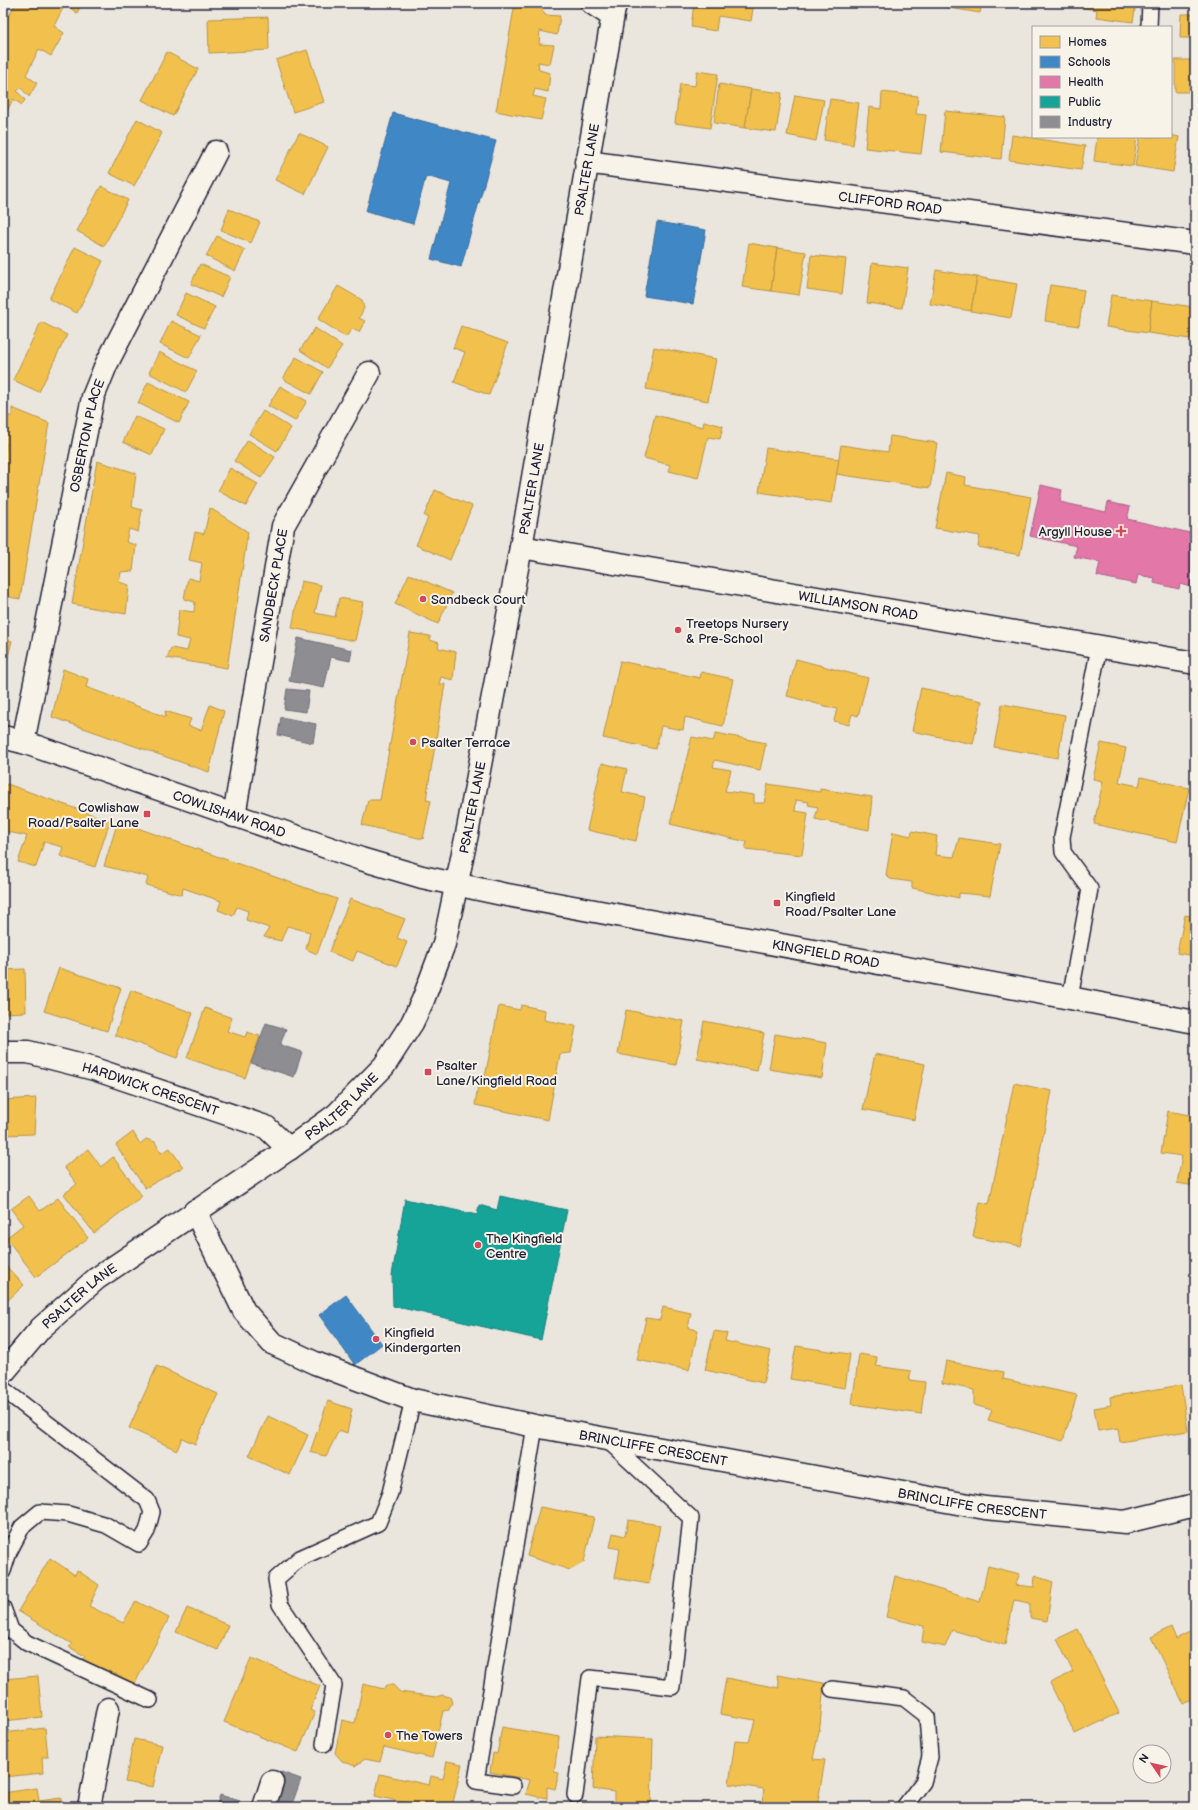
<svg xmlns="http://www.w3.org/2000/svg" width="1198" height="1810" font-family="'Balsamiq Sans',sans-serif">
<rect width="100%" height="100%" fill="#eae6de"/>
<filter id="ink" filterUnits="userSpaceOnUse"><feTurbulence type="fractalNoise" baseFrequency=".025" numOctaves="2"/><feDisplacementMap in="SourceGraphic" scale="8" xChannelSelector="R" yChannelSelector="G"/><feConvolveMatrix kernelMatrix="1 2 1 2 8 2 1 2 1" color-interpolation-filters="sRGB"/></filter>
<g filter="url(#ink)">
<!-- homes -->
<g fill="#f2c14e" stroke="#b49148">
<path d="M16,3H82L77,13L65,4L54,26L64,33L51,56L39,49L26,75L37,83L29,97L21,88L17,91L25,100L22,105L13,99L3,119V26Z"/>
<path d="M515,3H540V6L545,15L560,16L557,35L540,31L539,44L554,45L550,64L538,62L539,70L550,73L548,92L535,89L533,96L546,99L541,120L496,111Z"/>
<path d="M694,3H754L751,21L718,16L716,31L691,27Z"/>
<path d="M939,3H982L980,13L938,6Z"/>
<path d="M1067,3H1136L1133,22L1096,17L1097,10L1067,5Z"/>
<path d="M1181,14H1195V92H1175V60H1191V38H1180Z"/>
<path d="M268,17L269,50L209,53L208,19Z"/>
<path d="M307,50L324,102L293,112L276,60Z"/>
<path d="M167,52L198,69L173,116L142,100Z"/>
<path d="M697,71L718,74L710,128L675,123L680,84L695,86Z"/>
<path d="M719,84L751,89L745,128L714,123Z"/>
<path d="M751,89L782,93L776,132L745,128Z"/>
<path d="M882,92L918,96L916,114L926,115L921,154L865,148L869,107L881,109Z"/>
<path d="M795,95L824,100L816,141L787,135Z"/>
<path d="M830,99L859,103L853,145L824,140Z"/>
<path d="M945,111L1005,117L1001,159L941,152Z"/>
<path d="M137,119L162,133L134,186L109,173Z"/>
<path d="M299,133L328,147L305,194L275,180Z"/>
<path d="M1194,133H1195V168H1190Z"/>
<path d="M1012,135L1085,146L1081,170L1009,160Z"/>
<path d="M1171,135L1179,137L1173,172L1135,166L1140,137H1171Z"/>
<path d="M1097,137H1137L1133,166L1094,161Z"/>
<path d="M101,186L128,200L104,246L77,231Z"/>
<path d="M229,209L260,222L251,243L221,230Z"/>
<path d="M217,236L245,250L235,271L206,256Z"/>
<path d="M749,243L777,248L771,291L742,287Z"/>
<path d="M75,247L103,261L77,313L49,299Z"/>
<path d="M777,248L806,252L799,295L771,291Z"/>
<path d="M811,255L846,259L842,294L807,289Z"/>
<path d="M872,263L908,268L902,308L867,303Z"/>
<path d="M200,264L230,277L221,297L191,284Z"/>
<path d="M936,270L977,277L971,311L930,304Z"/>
<path d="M977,277L1017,284L1011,318L971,311Z"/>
<path d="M1050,285L1084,290L1079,326L1045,321Z"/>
<path d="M338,286L362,300L364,308L359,318L365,321L359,332L352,329L346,337L318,319Z"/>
<path d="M186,293L215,307L204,328L176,315Z"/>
<path d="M1111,295L1152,301L1148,333L1106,327Z"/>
<path d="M1152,301L1194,307L1190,339L1148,333Z"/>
<path d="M171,321L201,335L189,358L160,344Z"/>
<path d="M41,322L67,335L39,392L13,380Z"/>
<path d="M461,326L508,343L489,395L454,382L465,352L453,348Z"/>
<path d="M315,328L342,346L327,368L300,350Z"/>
<path d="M654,347L716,359L708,401L646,389Z"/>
<path d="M159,352L197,371L186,392L149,373Z"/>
<path d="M296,357L323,372L311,394L283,379Z"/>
<path d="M148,382L189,402L179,423L138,403Z"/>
<path d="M280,386L307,401L295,421L268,406Z"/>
<path d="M12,408L49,423L20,599L3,596V451H5L6,443L3,442V416H12Z"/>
<path d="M263,411L291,428L277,451L249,434Z"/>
<path d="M655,415L703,427L704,421L723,426L720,439L708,437L698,478L669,471L670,465L644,458Z"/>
<path d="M135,416L164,429L152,455L123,442Z"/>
<path d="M890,436L937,443L930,488L836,474L841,445L888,452Z"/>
<path d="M248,440L275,457L261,478L234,461Z"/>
<path d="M766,448L839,459L832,503L759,492Z"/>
<path d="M97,461L136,473L132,507L142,510L138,532L129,529L126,542L136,545L133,571L121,572L119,582L129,585L126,614L72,604Z"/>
<path d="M230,468L258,484L246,506L218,491Z"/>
<path d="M946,473L966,477L965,485L1031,497L1020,555L978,547L980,536L935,528Z"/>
<path d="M435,490L472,506L450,560L416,545L428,518L424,516Z"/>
<path d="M210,508L248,532L227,668L167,658L171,648L187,651L190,640L176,637L179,610L194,612L195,602L184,599L188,578L199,581L202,563L189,560L195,532L204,534Z"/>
<path d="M409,574L452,593L438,624L395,604Z"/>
<path d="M301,581L321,585L315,613L335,617L339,598L363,602L355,641L292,628Z"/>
<path d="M410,633L430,636V640L439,643L438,648L456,652L453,680L441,677L439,684H445L426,800L431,801L423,839L362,825L368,800H380Z"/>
<path d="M3,638L12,641L3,676Z"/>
<path d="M796,659L868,678L858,716L852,714L849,725L834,721L837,709L787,696Z"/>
<path d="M620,661L700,678L701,672L733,679L723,726L685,717L683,730L661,726L656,749L603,738Z"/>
<path d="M63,669L88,679L86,687L166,717L165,711L191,719L188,726L201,730L210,705L224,711L209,772L52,717Z"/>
<path d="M921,688L982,701L973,744L912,731Z"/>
<path d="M1002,704L1065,715L1058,758L994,747Z"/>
<path d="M716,733L766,743L760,770L715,760L713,767L731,770L725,791L754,795V803H764L768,784L820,792V789L872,797L869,830L815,819L818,807L808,805L809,802L796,800L795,811L808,813L802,855L745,849L747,842L670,824L692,737L713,741Z"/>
<path d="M1101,743L1126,748L1119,782L1139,786L1141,777L1189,788L1177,842L1094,824L1103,781L1093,779Z"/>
<path d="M602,763L627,769L622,792L645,797L636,841L587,830Z"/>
<path d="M3,784L10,785L110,821L95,867L60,856L63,847L44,842L36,867L18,862L27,836L3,831Z"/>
<path d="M118,821L337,899L317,954L306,949L310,932L287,926L281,941L264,937L269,928L246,920L248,911L237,907L233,916L218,910L221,901L183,888L182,895L146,885L148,877L104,866Z"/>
<path d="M912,831L937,836L935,855L954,857L959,838L1000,844L990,896L959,893V898L912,888V882L890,879L886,875L893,832L911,836Z"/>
<path d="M350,899L405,919L397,938L407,942L397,966L357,951L353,961L329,952Z"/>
<path d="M1185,915L1195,917V956L1177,953Z"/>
<path d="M59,968L121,988L107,1031L44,1011Z"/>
<path d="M25,969L26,1012L3,1013V970Z"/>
<path d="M131,990L193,1013L177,1058L115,1035Z"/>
<path d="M521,1005L545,1010L544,1020L576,1026L571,1053L560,1054L548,1120L475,1105L478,1086L483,1087L499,1006L520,1010Z"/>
<path d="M205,1008L232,1018L227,1031L245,1037L247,1032L260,1036L245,1078L187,1058Z"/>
<path d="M626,1010L684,1021L676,1065L618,1054Z"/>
<path d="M704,1021L764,1033L757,1071L697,1059Z"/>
<path d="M775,1034L827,1043L822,1078L769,1069Z"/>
<path d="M875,1054L925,1064L914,1120L863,1109Z"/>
<path d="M1014,1083L1052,1091L1021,1246L973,1237L980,1202L989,1204Z"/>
<path d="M36,1098L34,1134L3,1135V1100Z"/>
<path d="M1168,1111L1195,1116V1186L1177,1183L1182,1156L1161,1153Z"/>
<path d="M133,1132L140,1144L146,1139L155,1142L161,1153L170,1148L183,1167L145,1188L116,1145Z"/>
<path d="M88,1149L101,1167L113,1157L142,1196L94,1233L64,1194L77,1184L64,1167Z"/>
<path d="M29,1196L40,1211L58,1198L88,1238L36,1277L6,1238L23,1225L11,1209Z"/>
<path d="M3,1263L24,1285L3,1305Z"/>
<path d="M663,1307L691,1313L688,1328L698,1330L689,1370L637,1360L646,1318L660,1320Z"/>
<path d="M714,1331L727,1333L725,1341L771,1351L763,1383L705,1370Z"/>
<path d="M796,1346L850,1354L845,1388L790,1379Z"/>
<path d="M859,1354L877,1357L876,1366L911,1371L909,1380L925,1382L921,1414L852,1404Z"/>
<path d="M946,1361L1004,1372L1003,1379L1077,1395L1063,1441L988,1420L992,1410L974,1405V1390L942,1383Z"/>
<path d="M157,1366L218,1394L195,1444L182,1438L177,1450L129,1428Z"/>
<path d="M1181,1385L1188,1431L1120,1442L1118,1428L1098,1431L1094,1408L1111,1405L1110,1397Z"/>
<path d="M328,1401L352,1409L347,1433L339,1430L326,1456L310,1452Z"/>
<path d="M268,1416L308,1435L290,1475L249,1456Z"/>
<path d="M540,1507L594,1517L584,1562L570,1570L527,1556Z"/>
<path d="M628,1520L660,1525L649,1584L615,1578L620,1549L610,1547L613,1533L625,1536Z"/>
<path d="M50,1558L75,1575L77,1570L99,1585L89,1606L123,1623L136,1601L169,1618L132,1689L81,1661L85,1656L69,1647L72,1644L18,1611Z"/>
<path d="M988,1566L1020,1574L1015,1585L1034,1587L1035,1576L1053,1582L1047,1621L1030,1618V1603L1014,1600L1005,1645L952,1630L945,1647L922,1642L924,1626L886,1617L895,1576L980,1602Z"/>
<path d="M187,1608L228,1625L218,1650L176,1632Z"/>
<path d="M1171,1627L1176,1639L1195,1629V1697L1183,1703L1151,1637Z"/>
<path d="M1078,1629L1119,1713L1075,1734L1050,1683L1073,1672L1057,1639Z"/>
<path d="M251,1658L320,1686L310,1710L315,1712L298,1752L224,1722Z"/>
<path d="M777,1675L824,1683L820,1726L813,1759L825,1760L817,1807H779L762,1803L764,1789L729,1784L735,1741L749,1742L755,1720L720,1714L726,1678L779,1688Z"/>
<path d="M38,1676L42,1717L3,1721V1679Z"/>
<path d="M363,1684L384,1689L387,1685H393L400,1692L436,1697L442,1695L450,1697L452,1703L448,1710L443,1711L432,1758L384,1747L380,1762L365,1759L355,1766L342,1761L335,1753L342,1720L355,1723Z"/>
<path d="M502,1727L559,1737L554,1772L559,1773L555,1789L547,1787V1799L526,1794L530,1780L490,1772L493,1753L497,1754Z"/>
<path d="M45,1728L48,1757H42L43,1773L3,1777V1733Z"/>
<path d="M595,1736L653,1739L651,1807H614V1792L593,1789Z"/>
<path d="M134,1739L162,1745L153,1787L125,1782Z"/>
<path d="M447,1761L462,1764L452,1807H425L375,1796L380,1774L429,1785L431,1776L443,1779Z"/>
<path d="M37,1788L39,1801L61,1798V1807H3V1793Z"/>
</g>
<!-- schools -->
<g fill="#3f88c5" stroke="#36699c">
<path d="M393,113L496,141L461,267L431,259L451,183L426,176L413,224L366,211Z"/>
<path d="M657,222L706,230L693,304L644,296Z"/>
<path d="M346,1295L382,1344L355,1365L319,1315Z"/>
</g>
<!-- health -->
<path fill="#e377a8" stroke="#a95e87" d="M1041,485L1062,490L1060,502L1106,512L1108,502L1130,507L1127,519L1195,534V588L1180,584L1179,589L1154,583L1155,578L1138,575L1136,584L1097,576L1100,562L1074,557L1077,546L1030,536Z"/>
<!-- public -->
<path fill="#17a398" stroke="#1a7c7c" d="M500,1196L567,1210L541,1340L393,1306L392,1275L405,1199L477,1215L479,1205L497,1210Z"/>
<!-- industry -->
<g fill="#8d8d92" stroke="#6d6d78">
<path d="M298,638L352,650L350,661L331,657L324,688L289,681Z"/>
<path d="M287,689L309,691L306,712L284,709Z"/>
<path d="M281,717L316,724L313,743L278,735Z"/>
<path d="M266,1023L286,1029L280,1045L302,1052L294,1077L251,1063Z"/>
<path d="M281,1772L301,1779L291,1807H269Z"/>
<path d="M220,1795L240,1801L238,1807H216Z"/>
</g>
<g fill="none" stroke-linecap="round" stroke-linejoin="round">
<defs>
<g id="lane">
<path d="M1149,27L1150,3"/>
<path d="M1070,998L1090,889L1063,852L1062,837L1099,647"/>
<path d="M3,1389L147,1500L152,1512L147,1531L139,1544L106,1525L68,1514L40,1512L22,1527L9,1552L3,1571"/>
<path d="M3,1608L11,1630L27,1643L150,1700"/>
<path d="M832,1689L904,1698L927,1716L930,1757L923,1782L904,1807"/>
<path d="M324,1744L334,1685L280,1604L276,1579L300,1558L378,1523L390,1493L413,1400"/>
<path d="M513,1786L476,1781L535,1426"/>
<path d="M575,1795L590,1678L672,1687L691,1518L606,1439"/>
</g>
<g id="street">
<path d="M592,3L612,16"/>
<path id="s1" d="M586,162L1195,243"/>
<path id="s2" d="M521,547L1195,663"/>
<path id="s3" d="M23,742L93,397L106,365L216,152"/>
<path id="s4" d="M234,816L283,526L369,373"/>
<path id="s5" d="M3,1052H28L94,1069L266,1127L289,1149"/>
<path id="s6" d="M195,1211L244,1311L272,1343L315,1363L413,1400L535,1426L985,1508L1125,1522L1195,1505"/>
<path d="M89,1807L108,1709"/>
<path d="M264,1807L272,1782"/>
</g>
<g id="secondary">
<path id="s7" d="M3,737L23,742L361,859L422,877L502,894L1070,998L1195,1022"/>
<path id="s8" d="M3,1373L41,1328L96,1279L289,1149L336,1115L384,1066L412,1023L423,1000L444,944L467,834L521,547L615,3"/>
</g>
</defs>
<!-- lane casing -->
<use href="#lane" stroke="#22223b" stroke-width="18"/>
<!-- street casing -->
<use href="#street" stroke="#22223b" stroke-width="25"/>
<!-- secondary casing -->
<use href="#secondary" stroke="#22223b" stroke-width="25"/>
<!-- lane -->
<use href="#lane" stroke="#f7f3e8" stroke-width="15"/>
<!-- street -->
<use href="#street" stroke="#f7f3e8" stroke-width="22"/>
<!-- secondary -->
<use href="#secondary" stroke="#f7f3e8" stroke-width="22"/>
</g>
</g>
<!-- markers -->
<g fill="#d1495b" stroke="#f7f3e8" stroke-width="1.5">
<path d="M1119 525h4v4h4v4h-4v4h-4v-4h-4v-4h4z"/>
<circle cx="423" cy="599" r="4"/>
<circle cx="678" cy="630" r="4"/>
<circle cx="413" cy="742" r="4"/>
<rect x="143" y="810" width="8" height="8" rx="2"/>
<rect x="773" y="899" width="8" height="8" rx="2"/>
<rect x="424" y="1068" width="8" height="8" rx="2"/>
<circle cx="478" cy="1245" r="4"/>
<circle cx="376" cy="1339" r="4"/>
<circle cx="388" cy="1735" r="4"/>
</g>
<g text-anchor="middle" stroke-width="4" stroke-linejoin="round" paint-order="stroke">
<!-- street labels -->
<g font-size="13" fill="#22223b" stroke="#f7f3e8">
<text dy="5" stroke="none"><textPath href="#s8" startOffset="1416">PSALTER LANE</textPath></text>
<text dy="5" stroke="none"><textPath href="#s1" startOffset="307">CLIFFORD ROAD</textPath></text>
<text dy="5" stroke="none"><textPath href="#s3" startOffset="313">OSBERTON PLACE</textPath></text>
<text dy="5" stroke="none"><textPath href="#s8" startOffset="1092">PSALTER LANE</textPath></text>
<text dy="5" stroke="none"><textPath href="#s4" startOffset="234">SANDBECK PLACE</textPath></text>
<text dy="5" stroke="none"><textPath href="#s2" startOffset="342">WILLIAMSON ROAD</textPath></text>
<text dy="5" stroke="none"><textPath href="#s8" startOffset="768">PSALTER LANE</textPath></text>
<text dy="5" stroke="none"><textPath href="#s7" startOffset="239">COWLISHAW ROAD</textPath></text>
<text dy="5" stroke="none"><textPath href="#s7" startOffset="853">KINGFIELD ROAD</textPath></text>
<text dy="5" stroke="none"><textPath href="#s5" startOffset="153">HARDWICK CRESCENT</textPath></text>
<text dy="5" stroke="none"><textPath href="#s8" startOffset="433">PSALTER LANE</textPath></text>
<text dy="5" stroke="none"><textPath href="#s8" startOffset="109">PSALTER LANE</textPath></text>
<text dy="5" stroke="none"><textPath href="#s6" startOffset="551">BRINCLIFFE CRESCENT</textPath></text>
<text dy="5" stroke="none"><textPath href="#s6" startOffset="875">BRINCLIFFE CRESCENT</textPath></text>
</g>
<!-- poi labels -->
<g font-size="13" fill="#22223b" stroke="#f7f3e8" text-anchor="start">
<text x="1112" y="536" text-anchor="end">Argyll House</text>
<text x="431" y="604">Sandbeck Court</text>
<text x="686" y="628">Treetops Nursery<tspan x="686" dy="15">&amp; Pre-School</tspan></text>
<text x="421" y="747">Psalter Terrace</text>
<text x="139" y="812" text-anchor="end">Cowlishaw<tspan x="139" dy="15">Road/Psalter Lane</tspan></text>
<text x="785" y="901">Kingfield<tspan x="785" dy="15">Road/Psalter Lane</tspan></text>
<text x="436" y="1070">Psalter<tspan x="436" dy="15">Lane/Kingfield Road</tspan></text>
<text x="486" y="1243">The Kingfield<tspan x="486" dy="15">Centre</tspan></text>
<text x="384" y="1337">Kingfield<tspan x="384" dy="15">Kindergarten</tspan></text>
<text x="396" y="1740">The Towers</text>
</g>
</g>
<!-- margin -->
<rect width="1198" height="1810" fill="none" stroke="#f7f3e8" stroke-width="16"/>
<rect x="8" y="8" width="1182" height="1794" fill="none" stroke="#22223b" stroke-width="1.5" filter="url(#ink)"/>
<!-- legend -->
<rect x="1032" y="26" width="140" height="112" fill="#f7f3e8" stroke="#a29fa3"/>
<rect x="1040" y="36" width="20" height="12" fill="#f2c14e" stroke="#a29fa3"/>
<text x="1068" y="46" font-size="12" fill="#22223b">Homes</text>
<rect x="1040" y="56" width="20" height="12" fill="#3f88c5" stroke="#a29fa3"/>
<text x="1068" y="66" font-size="12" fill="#22223b">Schools</text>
<rect x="1040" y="76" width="20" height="12" fill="#e377a8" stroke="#a29fa3"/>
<text x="1068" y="86" font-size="12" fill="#22223b">Health</text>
<rect x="1040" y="96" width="20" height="12" fill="#17a398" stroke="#a29fa3"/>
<text x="1068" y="106" font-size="12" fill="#22223b">Public</text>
<rect x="1040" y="116" width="20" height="12" fill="#8d8d92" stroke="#a29fa3"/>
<text x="1068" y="126" font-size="12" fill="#22223b">Industry</text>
<!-- north arrow -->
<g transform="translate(1152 1764) rotate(304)"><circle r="19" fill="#f7f3e8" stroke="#a29fa3"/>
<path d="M0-3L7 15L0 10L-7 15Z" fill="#d1495b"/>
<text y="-6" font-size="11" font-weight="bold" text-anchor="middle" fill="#22223b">N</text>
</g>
</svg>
